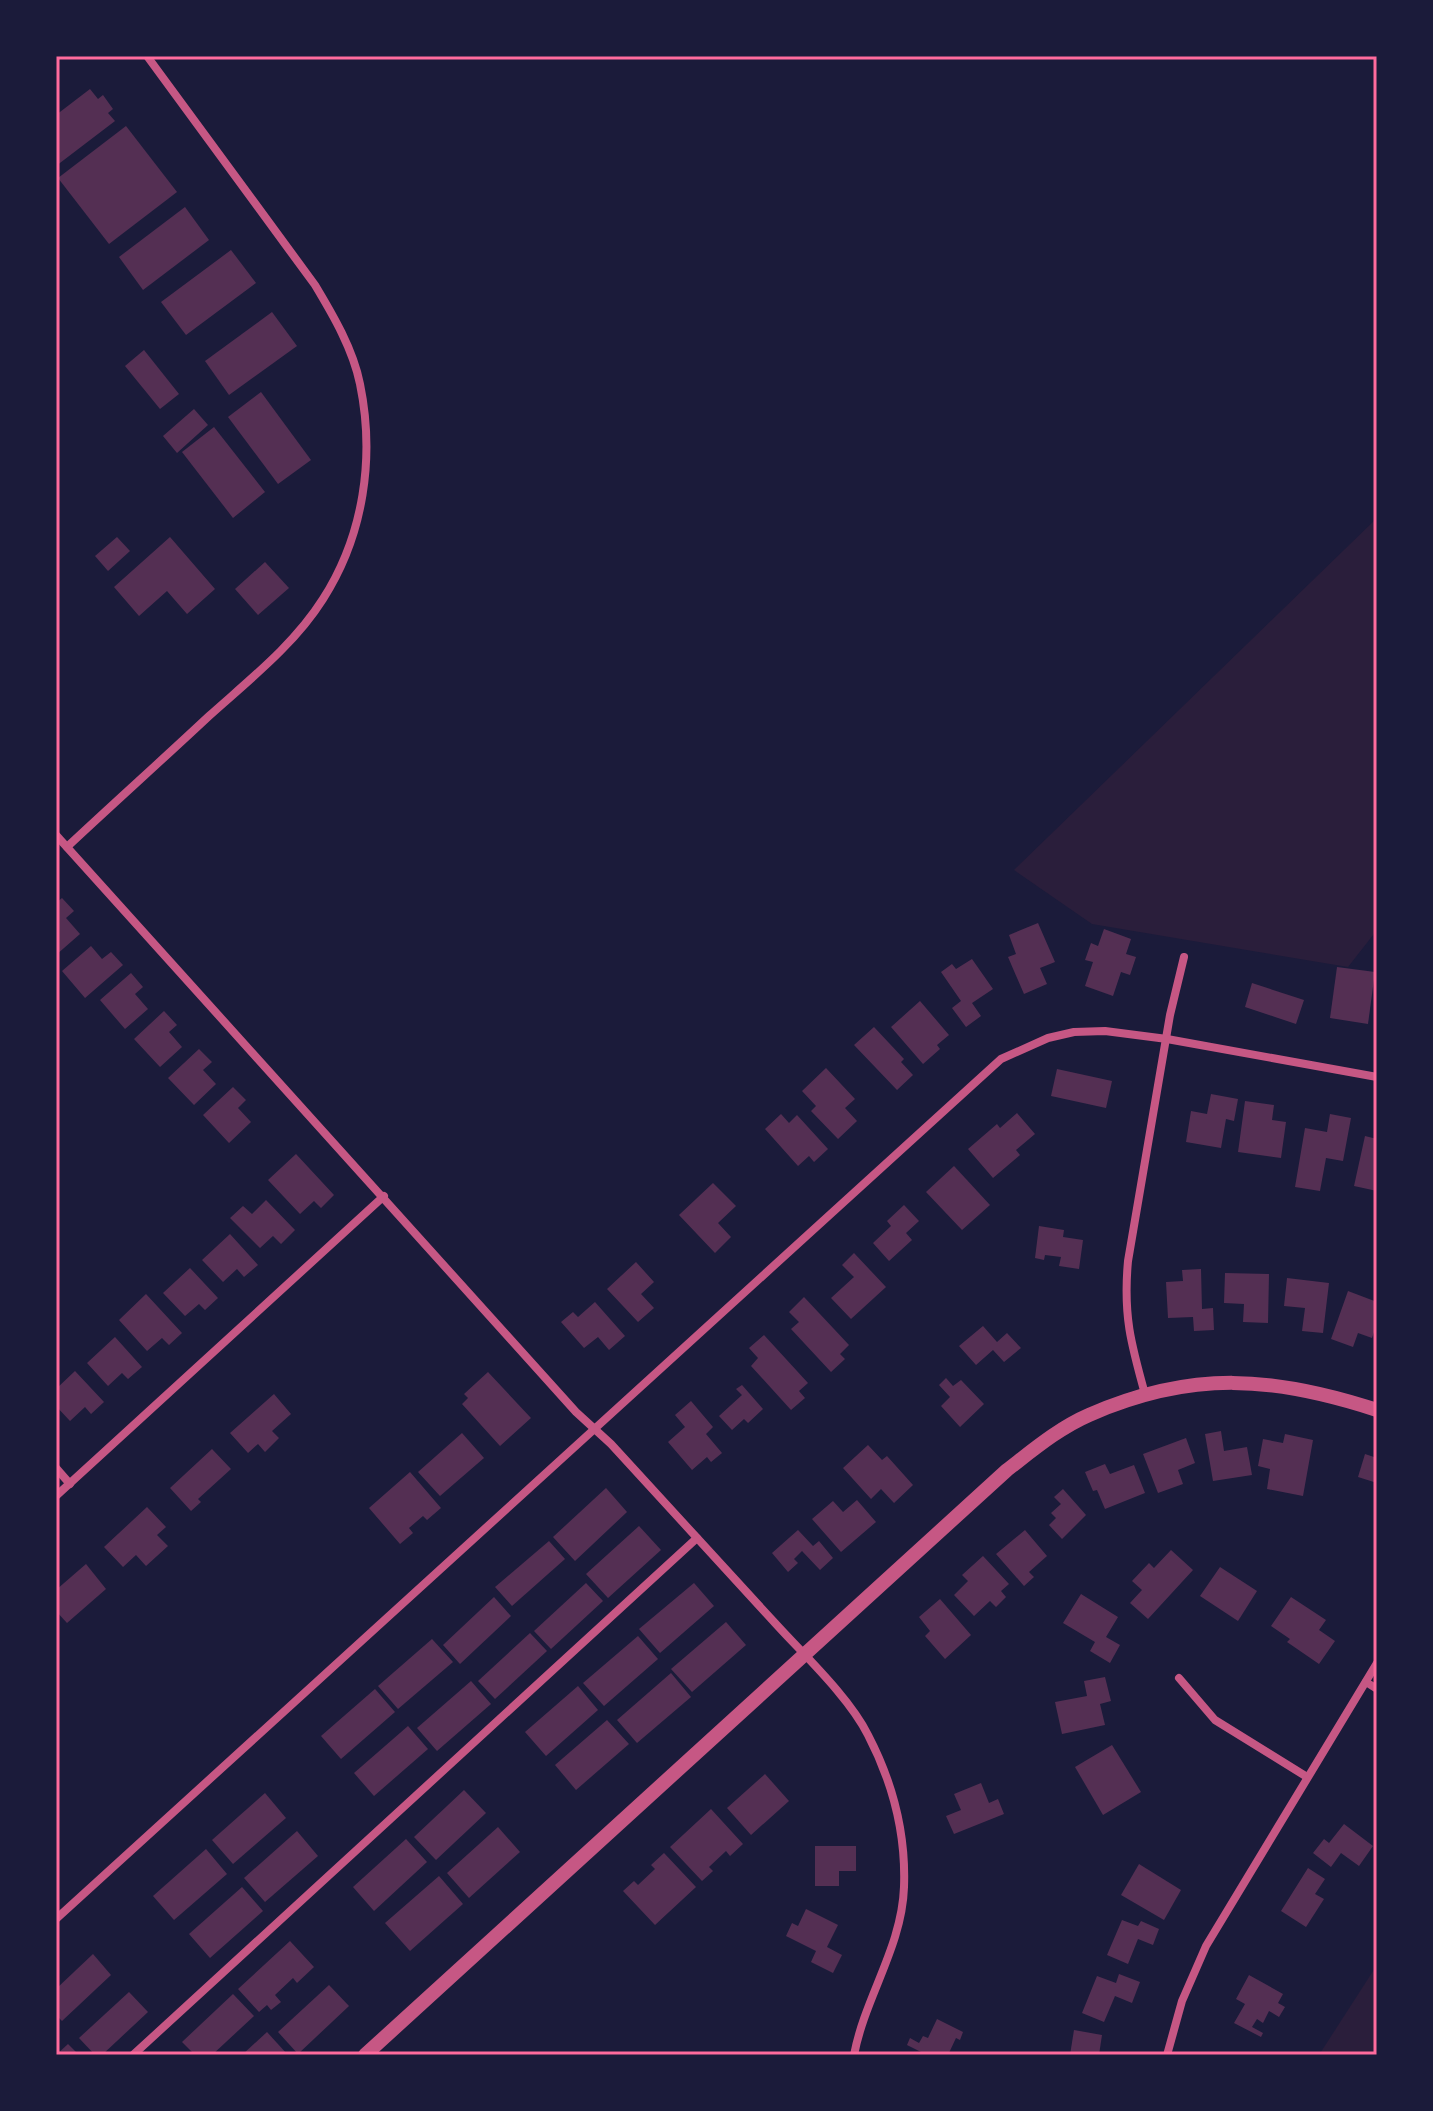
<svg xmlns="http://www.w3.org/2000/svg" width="1433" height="2111" font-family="'DM Sans',sans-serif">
<rect width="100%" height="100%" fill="#1b1b3a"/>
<!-- green -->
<g fill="#2a1e3b">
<path d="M1377,518V930L1348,967L1092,924L1014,870Z"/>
<path d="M1377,1965V2055H1319Z"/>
</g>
<!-- building -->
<g fill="#542f53">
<path d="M90,89L98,99L103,95L113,109L108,113L115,121L56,166V115Z"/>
<path d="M126,126L177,192L109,244L58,178Z"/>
<path d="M185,207L209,240L143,290L119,257Z"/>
<path d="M231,250L256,283L186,335L161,302Z"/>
<path d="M272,312L297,346L229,395L205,361Z"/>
<path d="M144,350L179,394L160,409L125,366Z"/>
<path d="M261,392L311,460L278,484L228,417Z"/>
<path d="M194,409L208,425L177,453L163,436Z"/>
<path d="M214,427L265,492L233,518L182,452Z"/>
<path d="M117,537L130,551L108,571L95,556Z"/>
<path d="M170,537L215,589L187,614L167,591L139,616L114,587Z"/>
<path d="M265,562L289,588L258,615L235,589Z"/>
<path d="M62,898L74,911L66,918L80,934L56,955V903Z"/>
<path d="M1038,923L1055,962L1040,968L1047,984L1024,994L1008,957L1016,954L1009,935Z"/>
<path d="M1104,929L1131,939L1126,954L1136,957L1130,975L1121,972L1113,996L1085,986L1093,962L1085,960L1091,943L1098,946Z"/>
<path d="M91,946L102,959L111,952L123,965L85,998L62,971Z"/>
<path d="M972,959L993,989L972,1003L981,1016L966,1027L952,1008L961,1001L941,972L952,964L956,969Z"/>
<path d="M1337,967L1375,972L1368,1024L1330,1018Z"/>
<path d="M131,973L143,987L135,994L148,1009L125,1029L100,1000Z"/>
<path d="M1252,983L1304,1000L1296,1024L1245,1007Z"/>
<path d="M920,1001L949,1035L937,1045L940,1049L923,1064L891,1027Z"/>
<path d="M164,1011L177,1025L169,1032L182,1047L160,1067L134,1039Z"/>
<path d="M874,1027L904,1059L901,1062L913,1075L897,1090L854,1045Z"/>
<path d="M199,1049L212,1062L203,1070L216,1084L194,1105L168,1078Z"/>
<path d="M826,1068L855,1099L845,1108L857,1121L838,1139L811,1111L816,1106L802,1091Z"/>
<path d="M1057,1069L1112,1081L1106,1108L1051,1096Z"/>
<path d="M233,1087L246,1100L238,1108L251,1122L229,1143L203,1115Z"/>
<path d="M1211,1094L1238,1099L1234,1121L1226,1119L1221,1148L1186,1142L1191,1111L1207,1114Z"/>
<path d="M1245,1101L1274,1105L1272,1120L1286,1122L1281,1158L1238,1152Z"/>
<path d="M1017,1113L1035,1134L1016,1150L1020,1155L993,1178L968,1149L997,1124L1000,1128Z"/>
<path d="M781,1114L789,1123L797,1115L828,1149L814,1162L809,1156L798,1166L765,1129Z"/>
<path d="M1330,1114L1351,1118L1343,1161L1326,1158L1320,1191L1295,1187L1305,1128L1327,1132Z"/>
<path d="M1365,1136L1377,1139V1191L1354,1186Z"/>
<path d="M296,1154L334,1195L321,1208L314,1201L300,1214L268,1180Z"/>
<path d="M954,1166L990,1205L962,1230L926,1192Z"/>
<path d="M713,1183L736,1206L718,1223L731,1237L715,1253L679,1215Z"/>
<path d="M266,1200L295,1230L281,1244L273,1236L260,1248L230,1218L243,1206L252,1214Z"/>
<path d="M904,1205L919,1221L906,1233L912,1240L889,1261L873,1243L891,1226L887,1221Z"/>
<path d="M1039,1226L1064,1230L1063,1237L1083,1240L1079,1269L1059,1266L1061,1257L1045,1255L1044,1260L1035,1258Z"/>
<path d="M230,1234L258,1265L244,1277L237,1269L223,1282L202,1260Z"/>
<path d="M854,1253L886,1287L851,1319L831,1298L854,1277L842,1265Z"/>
<path d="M636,1262L654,1282L641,1294L654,1308L638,1322L607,1289Z"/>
<path d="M190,1268L218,1298L205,1310L199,1304L185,1316L163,1293Z"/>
<path d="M1201,1269L1202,1309L1213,1308L1214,1330L1194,1331L1193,1317L1168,1318L1166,1282L1183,1281L1182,1270Z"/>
<path d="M1225,1273L1269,1274L1268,1323L1243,1322L1244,1304L1224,1303Z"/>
<path d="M1287,1278L1329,1283L1323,1333L1302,1331L1305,1308L1284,1306Z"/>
<path d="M1348,1291L1377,1302V1323L1372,1338L1358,1333L1353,1347L1331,1339Z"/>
<path d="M146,1294L182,1333L169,1345L162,1338L147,1351L119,1320Z"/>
<path d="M804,1297L849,1345L840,1354L845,1359L831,1372L791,1329L799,1322L789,1312Z"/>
<path d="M595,1302L625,1336L609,1350L598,1337L584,1348L561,1322L573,1312L578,1317Z"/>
<path d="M983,1326L997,1342L1007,1333L1021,1348L1004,1362L993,1350L976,1365L959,1346Z"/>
<path d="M764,1335L808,1383L799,1391L805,1398L791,1410L751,1366L758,1358L749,1348Z"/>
<path d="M115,1337L142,1367L128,1379L122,1373L108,1386L87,1363Z"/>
<path d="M75,1371L104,1402L91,1414L85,1407L70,1421L56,1406V1389Z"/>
<path d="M488,1372L531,1418L500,1446L462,1404L468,1398L464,1394Z"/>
<path d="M946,1378L953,1386L961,1380L984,1404L960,1427L941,1406L950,1397L939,1385Z"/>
<path d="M742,1385L763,1409L748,1423L744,1419L732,1430L719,1416L742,1395L736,1389Z"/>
<path d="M274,1394L291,1414L272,1431L279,1438L265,1452L258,1444L248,1453L230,1433Z"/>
<path d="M691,1401L713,1427L706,1434L722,1453L711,1462L707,1457L692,1470L668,1442L685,1427L675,1415Z"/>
<path d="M1221,1431L1224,1451L1247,1447L1252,1475L1213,1481L1205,1434Z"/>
<path d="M462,1433L484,1458L440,1496L418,1472Z"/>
<path d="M1285,1434L1313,1440L1303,1496L1267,1489L1270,1469L1258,1466L1263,1439L1283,1443Z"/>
<path d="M1186,1438L1195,1463L1178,1470L1183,1484L1158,1493L1143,1454Z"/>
<path d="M868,1445L882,1460L887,1456L913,1485L894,1503L881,1489L871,1499L843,1468Z"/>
<path d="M212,1449L231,1469L198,1499L201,1502L191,1511L170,1488Z"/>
<path d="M1365,1454L1377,1458V1483L1358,1477Z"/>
<path d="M1105,1464L1110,1474L1134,1465L1145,1493L1105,1509L1097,1490L1093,1491L1085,1472Z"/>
<path d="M410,1472L441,1508L427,1520L423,1516L409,1528L413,1533L400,1544L369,1508Z"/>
<path d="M606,1488L627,1512L575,1561L553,1537Z"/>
<path d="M1063,1489L1086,1515L1062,1539L1049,1525L1056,1518L1051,1513L1061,1504L1054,1497Z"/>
<path d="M857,1500L876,1522L841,1552L812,1519L833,1501L843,1512Z"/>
<path d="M147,1507L166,1527L157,1535L168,1546L146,1566L136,1555L123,1567L104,1547Z"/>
<path d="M639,1526L661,1550L608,1598L586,1574Z"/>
<path d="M798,1530L813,1546L819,1541L833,1558L820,1570L802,1551L794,1559L798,1563L788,1572L772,1553Z"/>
<path d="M1025,1530L1047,1556L1029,1572L1034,1577L1024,1586L996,1554Z"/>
<path d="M549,1541L565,1559L512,1606L495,1587Z"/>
<path d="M1171,1550L1193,1570L1148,1619L1130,1603L1142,1590L1132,1581L1149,1563L1154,1568Z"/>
<path d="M983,1556L1009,1584L1001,1591L1006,1597L996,1607L990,1601L974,1616L954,1595L968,1581L962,1575Z"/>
<path d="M86,1564L106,1589L67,1623L56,1611V1590Z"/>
<path d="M1220,1567L1257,1591L1238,1621L1200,1596Z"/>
<path d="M586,1583L603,1601L551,1649L534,1631Z"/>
<path d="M694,1583L714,1606L660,1653L639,1629Z"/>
<path d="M1081,1594L1118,1617L1106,1637L1120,1645L1110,1663L1090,1651L1095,1642L1063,1623Z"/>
<path d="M494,1597L511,1616L460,1664L443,1645Z"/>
<path d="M1291,1597L1326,1620L1319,1630L1335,1641L1319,1664L1287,1642L1290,1639L1271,1626Z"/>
<path d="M940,1599L971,1635L945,1659L925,1636L930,1631L919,1617Z"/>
<path d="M726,1622L746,1645L692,1692L671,1669Z"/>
<path d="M530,1633L547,1651L495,1699L478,1681Z"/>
<path d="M638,1636L658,1659L604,1706L583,1683Z"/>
<path d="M432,1639L453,1662L398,1709L378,1686Z"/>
<path d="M671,1673L691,1697L637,1743L617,1720Z"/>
<path d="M1105,1677L1111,1701L1100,1704L1105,1725L1062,1734L1055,1702L1087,1696L1084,1681Z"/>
<path d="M471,1681L491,1704L437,1751L417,1728Z"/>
<path d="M578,1686L598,1710L546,1756L525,1732Z"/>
<path d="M375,1689L395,1712L341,1759L321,1736Z"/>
<path d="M607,1720L629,1744L576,1790L555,1765Z"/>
<path d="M408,1726L428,1749L374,1796L354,1773Z"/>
<path d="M1112,1745L1141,1792L1103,1815L1075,1767Z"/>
<path d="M765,1774L789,1801L751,1835L727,1808Z"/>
<path d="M981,1783L989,1803L998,1799L1004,1814L954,1834L946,1816L961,1810L954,1794Z"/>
<path d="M464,1790L486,1813L436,1860L414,1837Z"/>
<path d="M265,1793L286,1818L233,1864L212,1840Z"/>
<path d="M711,1809L743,1844L730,1856L726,1851L709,1867L713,1871L702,1881L670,1847Z"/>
<path d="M1344,1824L1373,1846L1359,1866L1341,1853L1331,1867L1313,1853L1324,1839L1329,1843Z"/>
<path d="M498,1827L520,1852L469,1898L447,1873Z"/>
<path d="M297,1831L318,1856L265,1902L244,1878Z"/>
<path d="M406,1839L427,1862L374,1911L353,1887Z"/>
<path d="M815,1846H856V1871H839V1886H815Z"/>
<path d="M206,1849L227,1874L174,1920L153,1896Z"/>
<path d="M664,1853L696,1887L655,1925L623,1891L634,1881L638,1885L655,1869L651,1865Z"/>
<path d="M1139,1864L1181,1890L1164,1920L1121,1895Z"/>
<path d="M1308,1868L1325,1879L1315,1894L1324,1899L1306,1927L1281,1911Z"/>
<path d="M439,1876L463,1904L410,1951L385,1923Z"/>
<path d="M242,1887L263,1911L210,1958L189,1934Z"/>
<path d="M806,1909L838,1925L827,1947L842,1955L833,1973L811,1962L816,1951L786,1936L792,1923L798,1926Z"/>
<path d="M1122,1920L1138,1926L1141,1921L1159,1929L1153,1945L1138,1939L1128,1964L1107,1955Z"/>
<path d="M290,1941L314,1967L297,1983L293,1978L275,1995L281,2002L271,2010L267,2005L259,2012L238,1989Z"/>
<path d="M93,1954L111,1975L62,2021L56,2015V1989Z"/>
<path d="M1119,1974L1140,1982L1132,2003L1115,1996L1104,2022L1082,2013L1097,1976L1116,1983Z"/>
<path d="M1249,1975L1283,1994L1278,2003L1285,2007L1279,2017L1269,2011L1263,2023L1257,2019L1252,2027L1263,2033L1261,2037L1234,2023L1245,2004L1236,1999Z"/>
<path d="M329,1985L349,2006L298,2054L278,2032Z"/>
<path d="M129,1992L148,2012L102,2055H95L79,2038Z"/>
<path d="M233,1994L254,2016L212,2055H195L182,2042Z"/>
<path d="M937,2019L963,2032L960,2040L956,2038L948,2055H927L907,2045L910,2038L919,2043L923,2036L928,2038Z"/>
<path d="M1074,2030L1102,2035L1099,2055H1070Z"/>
<path d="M267,2032L287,2054L286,2055H242Z"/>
<path d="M68,2044L79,2055H56Z"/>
</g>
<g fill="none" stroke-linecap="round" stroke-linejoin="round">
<!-- minor -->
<g stroke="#c65784" stroke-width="8">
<path d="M56,835L576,1412L611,1444C666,1504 720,1563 775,1623C804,1655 849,1697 868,1735C893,1783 906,1833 904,1887C902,1947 865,1997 854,2055"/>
<path d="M67,847C114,803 162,760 209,716C249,680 294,645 323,599C364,535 375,457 360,384C353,349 333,315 315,285L147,56"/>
<path d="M1145,1394C1131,1344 1123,1315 1128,1261L1170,1015L1184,957"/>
<path d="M56,1468L70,1484"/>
<path d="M56,1496L384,1196"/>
<path d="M1179,1678L1215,1720L1307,1777"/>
<path d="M1366,1682L1377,1689"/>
<path d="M56,1919L1001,1059L1048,1038L1074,1032L1105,1031L1167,1039L1377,1077"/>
<path d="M133,2055L697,1538"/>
<path d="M1167,2055L1182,2001L1206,1946L1377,1663"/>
</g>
<!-- tertiary -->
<path stroke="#c65784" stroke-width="14" d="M365,2055L1007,1470C1033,1450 1059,1428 1089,1415C1192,1370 1273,1376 1377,1410"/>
</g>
<!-- border -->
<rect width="1433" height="2111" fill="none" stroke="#1b1b3a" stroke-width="116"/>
<rect x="58" y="58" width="1317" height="1995" fill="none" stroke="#ff6b9d" stroke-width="3"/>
</svg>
